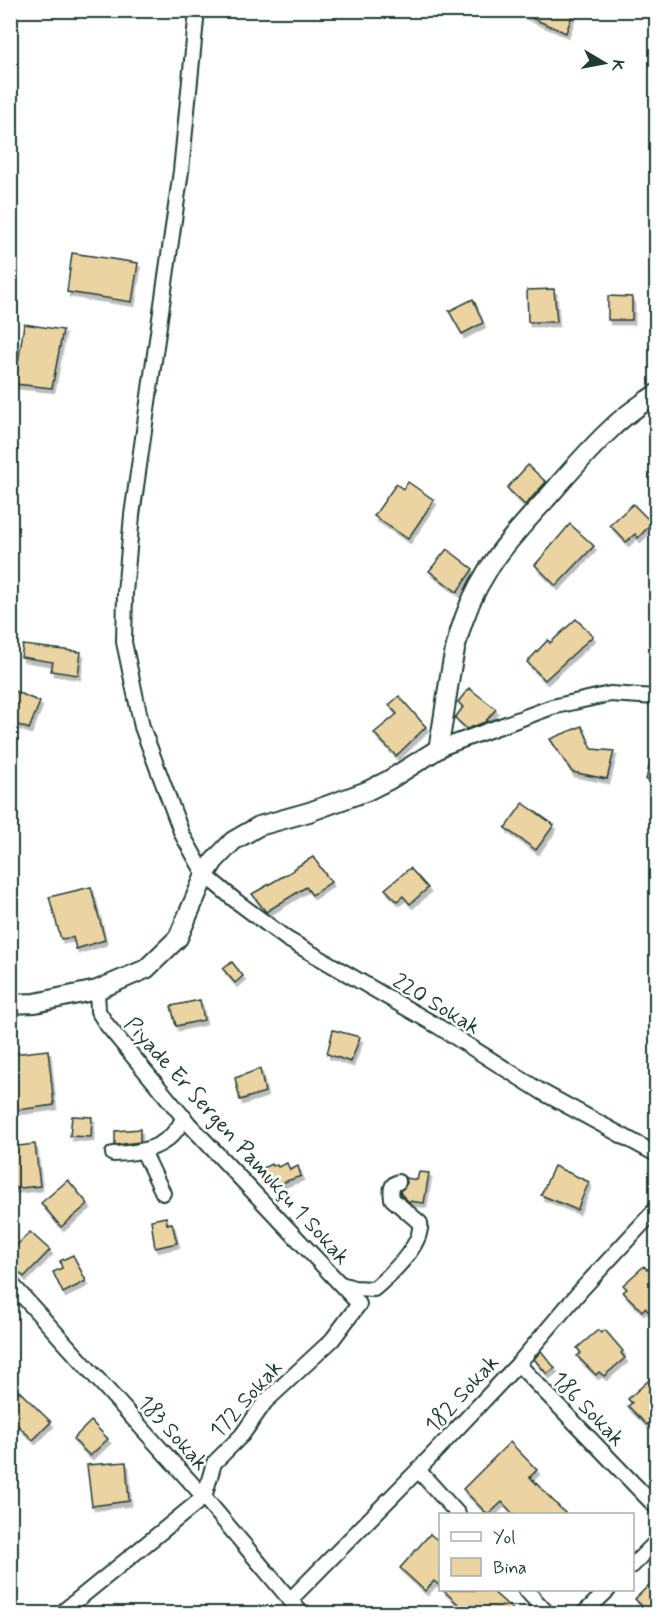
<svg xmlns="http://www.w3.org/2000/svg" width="667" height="1624" font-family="Mynerve,sans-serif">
<defs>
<filter id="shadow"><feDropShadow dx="2.5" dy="4.5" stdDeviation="0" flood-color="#0004"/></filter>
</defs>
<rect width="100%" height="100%" fill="#fff"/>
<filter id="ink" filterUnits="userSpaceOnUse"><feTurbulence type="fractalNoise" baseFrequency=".0167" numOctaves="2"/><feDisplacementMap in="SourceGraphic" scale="12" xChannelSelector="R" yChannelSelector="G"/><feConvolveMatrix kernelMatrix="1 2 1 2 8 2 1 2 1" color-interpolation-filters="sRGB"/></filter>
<g filter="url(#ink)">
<!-- building -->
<g fill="#ecd3a2" stroke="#1f3d34" stroke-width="1.5" filter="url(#shadow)">
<path d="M513,10H574L566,33Z"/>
<path d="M72,253L138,263L132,302L67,292Z"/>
<path d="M554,289L557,322H528L527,290Z"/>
<path d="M608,296L632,297V320H608Z"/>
<path d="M473,299L483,323L462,334L449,311Z"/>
<path d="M24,324L63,330L52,388L15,384Z"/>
<path d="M528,465L546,482L525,505L507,488Z"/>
<path d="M408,482L434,500L408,539L374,516L396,484L403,489Z"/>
<path d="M633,504L652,523L638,538L635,534L626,542L610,525Z"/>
<path d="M570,524L594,546L556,586L535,565Z"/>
<path d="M447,549L473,569L457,592L429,571Z"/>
<path d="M576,619L593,636L545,680L527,662L548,640L550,643Z"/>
<path d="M23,645L81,652L78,675L51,671L53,662L21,657Z"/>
<path d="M469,688L496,709L485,722L467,729L455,718L463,707L458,702Z"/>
<path d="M10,689L40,702L29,729L10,722Z"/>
<path d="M399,696L426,727L396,756L374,733L397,714L389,705Z"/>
<path d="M582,726L592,749L614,751L607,779L572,772L550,739Z"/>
<path d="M652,753H657V782L646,780Z"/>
<path d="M523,803L554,825L536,850L505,828Z"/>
<path d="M313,857L331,882L312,895L306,887L266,912L252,894L294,870L293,869Z"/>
<path d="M410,868L428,888L410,904L403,896L397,901L385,889Z"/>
<path d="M91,887L105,940L76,949L73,937L61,939L49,897Z"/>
<path d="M232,962L243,976L235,983L223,969Z"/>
<path d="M200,1000L204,1020L176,1026L171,1006Z"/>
<path d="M333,1030L360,1037L351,1062L327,1054Z"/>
<path d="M48,1050L54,1105L18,1110L13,1054Z"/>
<path d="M260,1069L265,1092L240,1100L235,1078Z"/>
<path d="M72,1116L92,1117L91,1137L70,1136Z"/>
<path d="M140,1129V1142L115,1145V1131Z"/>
<path d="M35,1144L40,1186L10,1189V1147Z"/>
<path d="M287,1163L290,1170L298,1166L301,1176L270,1187L263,1168L271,1164L272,1166L277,1165L278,1167Z"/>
<path d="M554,1166L589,1182L577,1210L541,1195Z"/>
<path d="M419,1172L429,1173L424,1203L408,1201L401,1194L400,1191L407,1183L406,1178L417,1180Z"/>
<path d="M68,1180L88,1204L61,1227L41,1203Z"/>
<path d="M166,1217L167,1224L172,1223L177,1243L155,1248L151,1220Z"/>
<path d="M30,1232L50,1250L24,1277L10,1263V1252Z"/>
<path d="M73,1255L86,1281L63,1293L53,1272L62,1268L60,1261Z"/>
<path d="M644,1266L647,1270L651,1266L657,1272V1307L650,1313L645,1308L642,1311L623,1292L627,1289L623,1285Z"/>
<path d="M598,1330L601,1333L605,1330L623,1351L621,1353L625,1358L604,1376L599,1372L596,1375L577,1356L581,1353L577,1348Z"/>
<path d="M541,1351L555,1368L547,1374L534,1359Z"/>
<path d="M657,1379V1429L650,1422L647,1425L628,1406L632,1403L628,1399L649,1380L652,1384Z"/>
<path d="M19,1391L51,1422L33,1440L10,1418V1400Z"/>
<path d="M91,1421L108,1439L90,1456L73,1439Z"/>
<path d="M510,1442L537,1470L530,1477L567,1515H514L502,1502L488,1515L463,1489Z"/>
<path d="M126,1462L129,1501L92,1506L87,1465Z"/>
<path d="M430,1534L441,1543V1587L434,1581L425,1591L400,1568Z"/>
<path d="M657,1577V1614H650L635,1599Z"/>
<path d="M443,1590H491L518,1614H469Z"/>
</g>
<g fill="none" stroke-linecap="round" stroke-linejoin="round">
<defs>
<g id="minor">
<path d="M197,10L181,171L132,515L125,593L124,642L142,727L182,834L205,875L236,901L287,939L439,1027L542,1092L656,1154"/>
<path d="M438,749L552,707L610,694L656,697"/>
<path d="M143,1151L163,1193"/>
<path d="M113,1154C143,1153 170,1148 184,1117"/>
<path d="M10,1282L204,1497L302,1614"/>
<path d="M341,1284L354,1288L374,1289C390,1275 423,1245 420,1223L392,1199C391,1191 390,1185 398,1182"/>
<path d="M518,1364L656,1507"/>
<path d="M418,1470L458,1514"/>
<path d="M632,1566L656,1542"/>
<path d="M526,1590L548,1614"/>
<path d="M290,1600L418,1470L518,1364L582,1289L656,1209"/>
<path d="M60,1614L204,1497L214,1463L242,1435L265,1402L332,1340L359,1304L189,1124L107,1025L98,1011L97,990"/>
<path d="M583,1614L608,1590"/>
</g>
<path id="tertiary" d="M10,1004L35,1003L97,990L146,969L178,938L205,875L214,861L233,841L259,826L309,812L367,791L389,780L438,749C447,706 449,660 464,619C481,569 513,535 548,497C569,473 590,448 613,427C626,414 642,404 656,394"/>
</defs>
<!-- minor casing -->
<use href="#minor" stroke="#1f3d34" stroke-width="18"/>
<!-- tertiary casing -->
<use href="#tertiary" stroke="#1f3d34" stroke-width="22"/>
<!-- minor -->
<use href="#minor" stroke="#fff" stroke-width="14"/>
<!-- tertiary -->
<use href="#tertiary" stroke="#fff" stroke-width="18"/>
</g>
</g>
<g text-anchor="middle" stroke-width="5" stroke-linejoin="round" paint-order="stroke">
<!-- street labels -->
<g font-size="22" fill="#1f3d34" stroke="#fff">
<text transform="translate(437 1003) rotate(31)" y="8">220 Sokak</text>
<text transform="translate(238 1140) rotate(48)" y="8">Piyade Er Sergen Pamukçu 1 Sokak</text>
<text transform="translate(461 1393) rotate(-47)" y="8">182 Sokak</text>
<text transform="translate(245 1398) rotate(-48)" y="8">172 Sokak</text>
<text transform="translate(589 1408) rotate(46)" y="8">186 Sokak</text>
<text transform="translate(174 1432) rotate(48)" y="8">183 Sokak</text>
</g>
</g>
<!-- margin -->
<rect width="667" height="1624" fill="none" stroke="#fff" stroke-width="36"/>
<rect x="18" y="18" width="631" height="1588" fill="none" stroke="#1f3d34" stroke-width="2" filter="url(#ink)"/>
<!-- legend -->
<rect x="439" y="1513" width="195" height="78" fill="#ffffff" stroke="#a5b1ae" stroke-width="1.5"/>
<rect x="451" y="1532" width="30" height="9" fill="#ffffff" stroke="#a5b1ae" stroke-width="1.5"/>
<text x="493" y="1543" font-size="18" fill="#1f3d34">Yol</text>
<rect x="451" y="1558" width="30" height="18" fill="#ecd3a2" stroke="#a5b1ae" stroke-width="1.5"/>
<text x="493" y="1573" font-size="18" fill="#1f3d34">Bina</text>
<!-- north arrow -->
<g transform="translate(604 63) rotate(100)" stroke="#ffffff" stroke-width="4.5" paint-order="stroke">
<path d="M0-4.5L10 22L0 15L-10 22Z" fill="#1f3d34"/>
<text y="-9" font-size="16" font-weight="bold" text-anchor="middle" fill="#1f3d34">K</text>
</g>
</svg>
